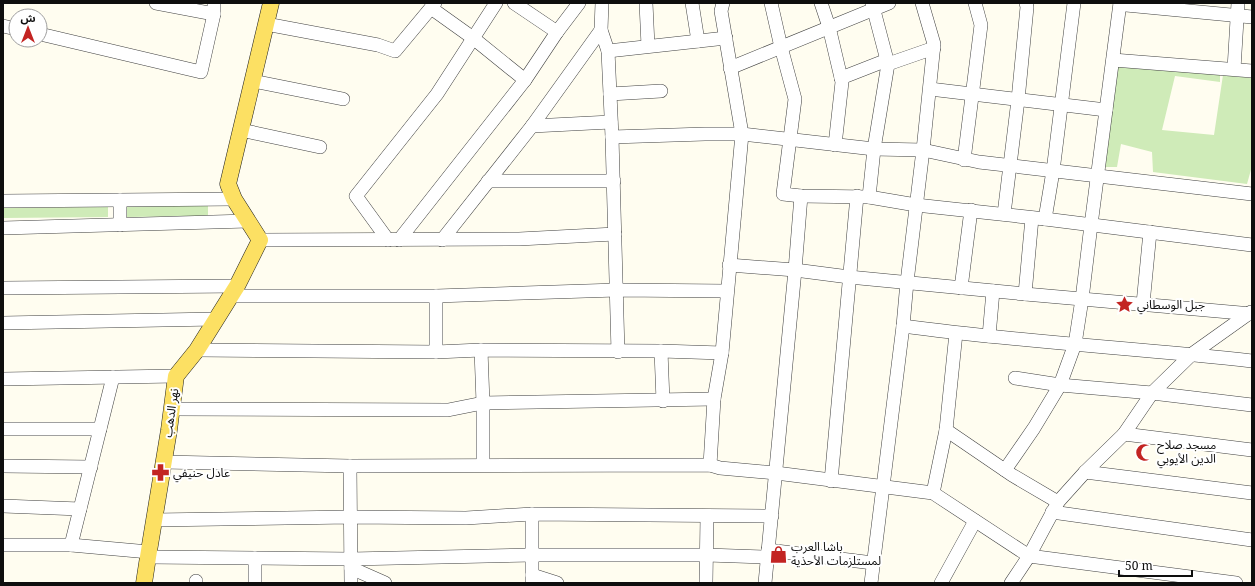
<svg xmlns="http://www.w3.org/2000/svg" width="1255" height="586" font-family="'Noto Serif','Noto Sans Arabic',serif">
<rect width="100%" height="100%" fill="#fffdf0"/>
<!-- green -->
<g fill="#cfebb8">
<path d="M1116,61L1220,74V82L1175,76L1162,130L1214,135L1223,75L1252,78V166L1247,184L1153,172L1152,152L1121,144L1117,167H1101Z"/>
<path d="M208,205V216L125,217V206Z"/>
<path d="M108,207V217L3,218V208Z"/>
</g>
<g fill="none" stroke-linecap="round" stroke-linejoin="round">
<defs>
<g id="minor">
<path d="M156,3L214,14"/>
<path d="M514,3L557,32"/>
<path d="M602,3L601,30L608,51L612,137L618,352"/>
<path d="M646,3L648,46"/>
<path d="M692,3L698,41"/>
<path d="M771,3L781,47L795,99L783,194L801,196L869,197L916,205L1045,219L1252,245"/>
<path d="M821,3L829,27L842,82L835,145"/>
<path d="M1120,3L1126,5L1252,17"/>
<path d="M431,8L473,38L525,80"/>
<path d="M266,24L378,45L395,51L435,3"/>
<path d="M3,26L16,29"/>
<path d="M40,34L201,72L214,14V3"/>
<path d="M608,51L726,38"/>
<path d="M1113,60L1252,71"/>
<path d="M888,64L934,48"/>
<path d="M730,68L889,3"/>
<path d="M1234,69L1238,3"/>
<path d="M841,78L887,60"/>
<path d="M253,81L343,99"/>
<path d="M930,89L1106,110"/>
<path d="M610,94L661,91"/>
<path d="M532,126L611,122"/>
<path d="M241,130L320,147"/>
<path d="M612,137L705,134H742L874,149L923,150L979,162L1252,194"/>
<path d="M964,160L981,25L975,3"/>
<path d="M488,181H614"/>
<path d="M869,197L874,149L888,64L872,3"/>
<path d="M3,201L234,199"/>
<path d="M1004,214L1018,100L1027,7L1026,3"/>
<path d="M1045,219L1053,171L1074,3"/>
<path d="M120,225V200"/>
<path d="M3,228L248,221"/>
<path d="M260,240L519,239L615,234"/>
<path d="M388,240L356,196L437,94L496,3"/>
<path d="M399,240L525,80L557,32L579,3"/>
<path d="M442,240L532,126L601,30"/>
<path d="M729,265L795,270L849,277L1025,294L1252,314"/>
<path d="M3,288L237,286"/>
<path d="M961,288L971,210"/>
<path d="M1025,294L1032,218"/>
<path d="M231,296H436L617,290L727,291"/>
<path d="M436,296V352"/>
<path d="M1143,304L1150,232"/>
<path d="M3,323L216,319"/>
<path d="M903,326C1019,342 1136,348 1252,361"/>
<path d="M989,336L993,291"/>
<path d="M197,350L436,352L481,350L661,351L722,353"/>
<path d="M481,350L483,403V465"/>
<path d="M661,351L663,401"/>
<path d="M1015,378L1060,385L1152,393L1252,405"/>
<path d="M3,379L176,376"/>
<path d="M172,409L448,410L483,403L714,399"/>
<path d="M3,429H100"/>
<path d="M946,430L1012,475L1058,502"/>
<path d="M1124,434L1252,450"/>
<path d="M164,462L350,466L710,465L720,468L776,473L933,493L1029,556L1236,583"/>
<path d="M710,465L714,399L722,353L742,134L721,11L723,3"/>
<path d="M3,466L91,467"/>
<path d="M350,466L351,583"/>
<path d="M1005,470L1034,428L1060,385L1075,344L1082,299L1091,225L1120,3"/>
<path d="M1085,472L1252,493"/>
<path d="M831,481L857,196"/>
<path d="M933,493L946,430L956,333"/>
<path d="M3,506L80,509"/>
<path d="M1052,512L1252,540"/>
<path d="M532,514V583"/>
<path d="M154,520L350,517L466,518L532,514L772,516"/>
<path d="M3,545H71L149,552"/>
<path d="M71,545L113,377"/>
<path d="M768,550L873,563"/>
<path d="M148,557L351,559L532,555H707L767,557"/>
<path d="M255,558V583"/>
<path d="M351,568L385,583"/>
<path d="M532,575L557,583"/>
<path d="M196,581V583"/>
<path d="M706,583L707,516"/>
<path d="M765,583L795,270L801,196"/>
<path d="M871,583L903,326L907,282L923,150L934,44L922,3"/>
<path d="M941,583L975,521"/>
<path d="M1011,583L1029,556L1058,502L1085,472L1124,434L1152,393L1192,354L1251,312"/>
</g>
<path id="major" d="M144,583L148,557L169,430L176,376L197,350L237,286L260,240L234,199L228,184L271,3"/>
</defs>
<!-- minor casing -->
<use href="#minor" stroke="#414141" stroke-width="14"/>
<!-- major casing -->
<use href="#major" stroke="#1f1f1f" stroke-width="17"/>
<!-- minor -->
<use href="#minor" stroke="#fff" stroke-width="13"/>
<!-- major -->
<use href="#major" stroke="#fce063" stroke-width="16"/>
</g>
<!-- icons -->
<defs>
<symbol id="sight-bare" viewBox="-9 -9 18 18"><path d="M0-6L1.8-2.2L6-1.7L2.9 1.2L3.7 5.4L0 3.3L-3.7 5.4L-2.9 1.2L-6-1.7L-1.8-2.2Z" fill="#c32422" stroke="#fff" stroke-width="2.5" paint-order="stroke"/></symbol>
<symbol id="mosque-bare" viewBox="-9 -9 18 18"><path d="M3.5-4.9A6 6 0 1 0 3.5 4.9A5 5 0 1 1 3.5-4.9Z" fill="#c32422" stroke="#fff" stroke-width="2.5" paint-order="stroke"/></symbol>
<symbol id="pharmacy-bare" viewBox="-9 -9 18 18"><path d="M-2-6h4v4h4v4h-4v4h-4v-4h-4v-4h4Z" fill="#c32422" stroke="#fff" stroke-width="2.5" paint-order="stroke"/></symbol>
<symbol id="shop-bare" viewBox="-9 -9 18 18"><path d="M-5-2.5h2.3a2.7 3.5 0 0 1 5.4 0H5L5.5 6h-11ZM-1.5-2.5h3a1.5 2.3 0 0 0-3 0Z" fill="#c32422" stroke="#fff" stroke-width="2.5" paint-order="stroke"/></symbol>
</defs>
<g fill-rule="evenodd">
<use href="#sight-bare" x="1112" y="292" width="25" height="25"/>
<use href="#mosque-bare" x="1132" y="440" width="25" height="25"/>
<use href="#pharmacy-bare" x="148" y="460" width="25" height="25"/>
<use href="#shop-bare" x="766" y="542" width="25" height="25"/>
</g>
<g text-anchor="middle" stroke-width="4" stroke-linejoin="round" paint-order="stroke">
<!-- poi labels -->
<g font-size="12" fill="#0e0e0e" stroke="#fff" text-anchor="start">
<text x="1137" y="309">جبل الوسطاني</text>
<text x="1157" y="449">مسجد صلاح<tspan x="1157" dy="14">الدين الأيوبي</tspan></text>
<text x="173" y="477">عادل حنيفي</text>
<text x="791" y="551">باشا العرب<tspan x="791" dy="14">لمستلزمات الأحذية</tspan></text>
</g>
<!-- street labels -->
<g font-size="12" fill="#0e0e0e" stroke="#fff">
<text transform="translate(171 413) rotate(-82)" y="4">نهر الدهب</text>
</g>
</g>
<!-- border -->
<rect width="1255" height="586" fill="none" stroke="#0e0e0e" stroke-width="8"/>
<!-- north arrow -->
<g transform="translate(28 28)"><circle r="19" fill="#ffffff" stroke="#9f9f9f"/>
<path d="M0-3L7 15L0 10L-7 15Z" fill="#c32422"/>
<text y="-6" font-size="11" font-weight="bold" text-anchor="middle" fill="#0e0e0e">ش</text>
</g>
<!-- scale -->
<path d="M1119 570v6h73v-6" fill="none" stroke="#0e0e0e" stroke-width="2"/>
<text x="1125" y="570" font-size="12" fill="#0e0e0e" stroke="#ffffff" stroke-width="3" paint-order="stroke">50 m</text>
</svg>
